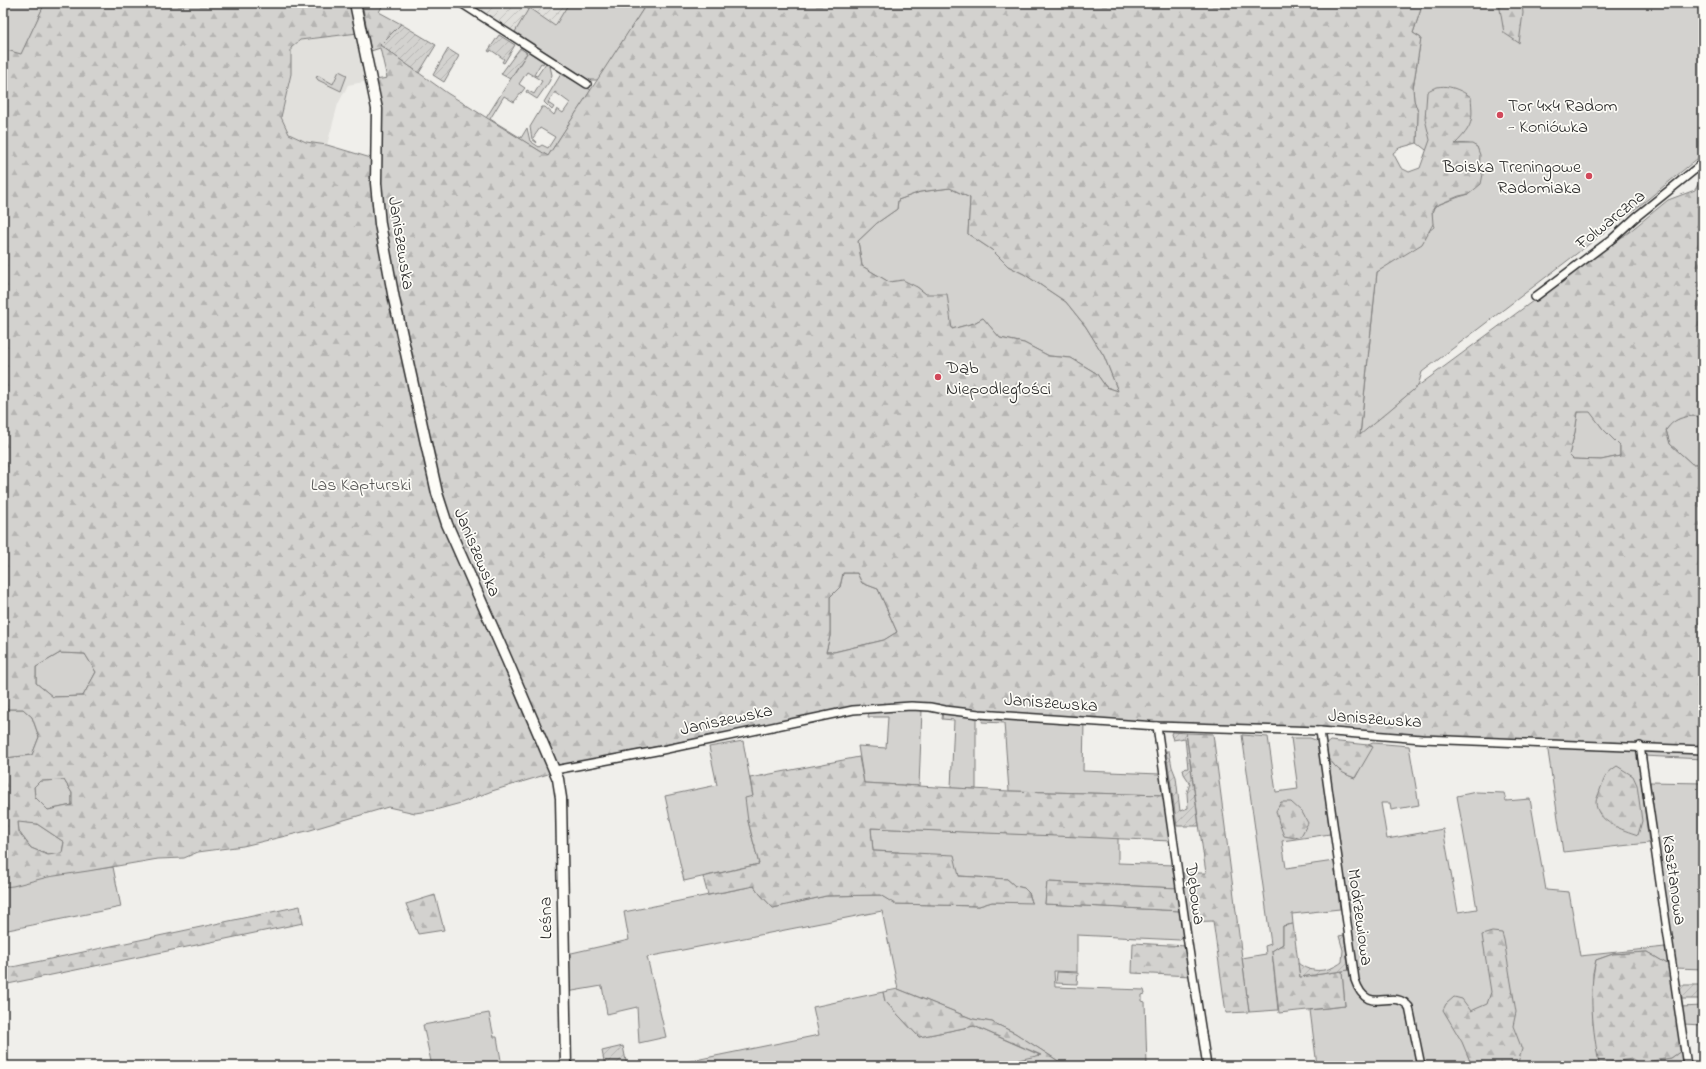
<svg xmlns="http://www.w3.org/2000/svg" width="1706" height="1069" font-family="'Indie Flower',sans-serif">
<defs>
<pattern id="industrial-furrows" width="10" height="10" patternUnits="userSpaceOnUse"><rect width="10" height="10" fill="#e1e0dc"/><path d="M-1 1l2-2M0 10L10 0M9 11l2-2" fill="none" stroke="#c1c0bd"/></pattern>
<pattern id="forest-firs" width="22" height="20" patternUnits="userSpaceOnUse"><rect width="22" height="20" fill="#d3d2cf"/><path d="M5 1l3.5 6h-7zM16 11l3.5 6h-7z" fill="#b5b4b2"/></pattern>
<pattern id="garden-furrows" width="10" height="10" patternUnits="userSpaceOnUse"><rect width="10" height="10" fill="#d3d2cf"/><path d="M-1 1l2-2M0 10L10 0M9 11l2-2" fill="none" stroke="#b5b4b2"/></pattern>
</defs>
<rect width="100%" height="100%" fill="#f0efeb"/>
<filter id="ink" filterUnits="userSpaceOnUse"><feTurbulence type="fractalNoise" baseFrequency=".025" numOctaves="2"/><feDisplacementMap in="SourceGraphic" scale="8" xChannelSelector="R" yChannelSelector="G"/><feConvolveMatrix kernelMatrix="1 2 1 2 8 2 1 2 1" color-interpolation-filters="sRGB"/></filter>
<g filter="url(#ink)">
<!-- built -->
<path fill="#e1e0dc" d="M358,33L369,81L348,85L338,104L327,145L306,142L289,134L281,117L291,74V48L300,40Z"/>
<!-- industrial -->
<path fill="url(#industrial-furrows)" d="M471,3H647L598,80H589Z"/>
<!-- grass -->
<g fill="#d3d2cf" stroke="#7f7e7d">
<path d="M3,3H45L21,55L3,49Z"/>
<path d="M569,3H647L598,80H589L515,32L529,8L555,26Z"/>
<path d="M1423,3H1703V154L1648,199L1422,372L1418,386L1360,436L1377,272L1434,227C1431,221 1431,212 1435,206C1446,202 1457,197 1469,194C1476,178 1483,164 1477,147C1463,139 1441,147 1426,150L1417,143L1418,112L1414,101L1413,88L1421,38L1413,33Z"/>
<path d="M521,47L544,62L543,64L541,63L534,75L537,76L546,63L550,66L552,75L549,82L537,99L526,92L527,90L534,94L542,81L527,72L519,84L525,88L514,102L504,96L490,119L521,138L527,128L530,141L539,147L542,145L548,148L555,137L540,128L533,138L537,143L532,139L530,127L542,107H545L554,115L557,109L563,113L570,103L555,92L548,103L554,107L552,110L544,102L561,74L591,90L548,156L486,118L527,53L520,48Z"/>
<path d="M339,71L347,75L341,91L318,80L316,77L319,76L333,84Z"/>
<path d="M950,188L970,198L968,234L992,250L1008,266L1024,274L1066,302L1086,327L1104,356L1118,391L1106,387L1096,373L1071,358L1049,356L1024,343L1000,338L983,318L974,323L952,329L926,294L917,287L889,282L862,266L858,241L877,223L897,209L898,200L920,192Z"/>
<path d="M1590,411L1603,429L1620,446V456L1601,460L1573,459L1569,455L1575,432L1578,412Z"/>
<path d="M1685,416H1703V464H1692L1670,444L1666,430L1672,422Z"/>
<path d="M843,573H857L862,583L878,589L897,632L884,640L834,652H826L830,636V597L840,587Z"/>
<path d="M60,653L85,654L96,672L83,696L53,697L36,683V667Z"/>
<path d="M6,709H23L32,717L39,737L32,755L6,758L3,754V713Z"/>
<path d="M888,709L922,710L919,786L864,783L858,746L886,748L888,717H868L869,711Z"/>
<path d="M943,711L976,717V789L951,788L954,720L942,719Z"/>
<path d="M983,718L1084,722L1083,771L1160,774L1165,795L1009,791L1004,723L982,722Z"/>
<path d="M1242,735L1268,737L1276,792L1298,789L1291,738H1310L1318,741L1330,834L1282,841L1286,868L1334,861L1340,909L1292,914L1293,924L1283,926V944L1272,951L1278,1010L1249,1012L1242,958L1266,954L1265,946L1271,944Z"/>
<path d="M743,741L753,797L748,821L759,864L684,881L665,796L717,785L709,747Z"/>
<path d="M1373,743L1409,746L1419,805L1391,810L1390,803H1381L1387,839L1443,829L1458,912L1477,909L1457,796L1476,792L1504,793L1506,801L1530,799L1546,890L1569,892L1580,956L1665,947L1669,965L1647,952L1613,954L1596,960L1593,973V1025L1639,1063L1671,1058L1681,1051L1684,1066H1423L1413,1010L1407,998L1406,1008L1417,1066H1317L1310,1010L1345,1006L1342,971L1349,970L1355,962L1324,746C1330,763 1337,772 1355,778L1372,746L1368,745Z"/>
<path d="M1549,747L1637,749L1649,843L1563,852L1548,751Z"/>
<path d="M1646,750L1703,752V759L1643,756Z"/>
<path d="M64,780L72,793V805L48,810L35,797L34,787L40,781Z"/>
<path d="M1650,782L1703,783V969L1675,968L1660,864Z"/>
<path d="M18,821L37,824L64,842L62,853L48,855L31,848L19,832Z"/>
<path d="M871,828L1118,838V863L1175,865L1178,888L1047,882L1045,904L1182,911L1183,935L1180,940L1077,935V972L1054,971L1055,987L1144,990L1145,994L1142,995V1001L1145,1002L1147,1066H1066L1015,1033L992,1022L973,1019L898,989L882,911L647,957L666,1037L639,1043L637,1007L607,1014L602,986L567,992V954L629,940L624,912L754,886L759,893L773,908L826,896L880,895L896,904L979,906L992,902H1032L1029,893L1024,888L1015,886L1007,879L959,876L898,852L873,851Z"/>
<path d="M113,867L121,907L3,931V882Z"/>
<path d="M1057,972L1078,973L1077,984L1056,983Z"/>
<path d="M883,992L885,1001L919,1037L974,1026L1042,1056L991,1066H666L819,1035L813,1007Z"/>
<path d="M1703,1006V1025L1683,1024L1680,1007Z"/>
<path d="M489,1013L494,1037H497L502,1066H432L423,1025Z"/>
</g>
<!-- forest -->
<g fill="url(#forest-firs)" stroke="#7f7e7d" fill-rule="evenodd">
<path d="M45,3H351L358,33L300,40L291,48V74L281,117L289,134L306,142L327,145L371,158L376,80L387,78L380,48L371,51L362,3H384L379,12L401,24L380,45L447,93L548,156L647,3H1423L1413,33L1421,38L1413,88L1414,100L1418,112L1417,143L1399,148L1393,153L1401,168L1409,172L1420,168L1430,140L1425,119L1427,92C1441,81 1458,88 1471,97C1473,121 1473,126 1455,144H1472L1477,147L1480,155L1479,171L1483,174L1481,184L1469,194L1459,196L1435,206L1432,211L1433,224L1422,244L1377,272L1360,435L1418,386L1533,301L1629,232L1668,200L1695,190L1703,175V416C1687,416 1676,416 1666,430L1670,444L1692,464H1703V747L1275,731L963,709L943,707L939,704L806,717L568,764L550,770L548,774L492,791L461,803L435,810L415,813L388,807L307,831L243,846L198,852L184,858L158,859L88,871L48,877L13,886L3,887V754L6,758L32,755L39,737L32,717L23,709H6L3,713V49L21,54ZM950,188L970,198L968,234L992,250L1008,266L1024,274L1066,302L1086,327L1104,356L1118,391L1106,387L1096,373L1071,358L1049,356L1024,343L1000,338L983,318L974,323L952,329L947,294H926L917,287L903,280L889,282L862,266L858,241L877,223L897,209L898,200L920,192ZM1578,412H1590L1603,429L1620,446V456L1601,460L1573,459L1569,455L1575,432ZM843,573H857L862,583L878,589L897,632L884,640L834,652H826L830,636V597L840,587ZM60,653L85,654L96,672L83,696L53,697L36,683V667ZM64,780L72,793V805L48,810L35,797L34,787L40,781ZM18,822L37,824L64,842L62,853L48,855L31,848L19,832Z"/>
<path d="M1499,3H1522L1523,13L1519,43L1504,33Z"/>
<path d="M1186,733L1213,734L1249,1012L1226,1013L1213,921L1188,922L1181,873H1206Z"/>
<path d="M1330,741L1368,745L1373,747L1355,778C1337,772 1330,763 1324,746Z"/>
<path d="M859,757L864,783L1009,791L1165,795L1171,841L871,828L873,851L954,855L959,876L1007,879L1015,886L1024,888L1029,893L1032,903L992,902L979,906L895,904L880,895L826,896L773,908L759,893L754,886L708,895L703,877L759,864L748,821L745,798L753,796L750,778Z"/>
<path d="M1617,766L1633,776L1637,785L1642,821L1638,835C1623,830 1596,822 1596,802C1596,799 1599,794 1600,790C1605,777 1605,774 1617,766Z"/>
<path d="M1281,802H1291L1302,812L1308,823L1301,836L1295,838L1284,836L1279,823L1276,811Z"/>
<path d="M1047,882L1178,888L1182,911L1045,904Z"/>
<path d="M435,895L444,930L418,934L406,904Z"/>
<path d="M300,906L303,923L3,985V969Z"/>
<path d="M1293,924L1300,977L1342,971L1345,1006L1279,1013L1272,951L1283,944V926Z"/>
<path d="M1492,932L1502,933L1504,940L1516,1012L1513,1026L1522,1049L1517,1066H1472L1462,1042L1443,1010L1446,1004L1454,997L1462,999L1471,1011L1487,1004L1491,992L1482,935Z"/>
<path d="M1133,943L1187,946L1191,976L1132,973Z"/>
<path d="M1647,952L1669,965L1681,1051L1671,1058L1639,1063L1632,1059L1599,1064C1593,1030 1588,994 1596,960L1613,954Z"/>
<path d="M898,989L973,1019L992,1022L1015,1033L1066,1066H991L1041,1055L974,1026L919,1037L885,1001L883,992Z"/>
</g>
<!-- garden -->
<g fill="url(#garden-furrows)" stroke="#7f7e7d">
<path d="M401,24L436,45L419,73L380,45Z"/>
<path d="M499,35L515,45L504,63L502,62L504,59L491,50L490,52L488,51Z"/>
<path d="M520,48L527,53L510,79L501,74Z"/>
<path d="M448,49L459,56L444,82L433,75Z"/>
<path d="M1172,732L1186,733L1199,826H1177L1166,751H1169L1172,767L1176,777L1180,811L1188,808L1187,793L1190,783L1184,774L1183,769L1188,768L1185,738L1173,740L1171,734Z"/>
<path d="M1344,935L1349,970L1300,977L1298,963C1311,974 1329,972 1342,962L1343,950L1339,936Z"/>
<path d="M1681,985H1703V999H1679L1678,987Z"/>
<path d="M623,1046L627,1066H605L602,1051Z"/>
</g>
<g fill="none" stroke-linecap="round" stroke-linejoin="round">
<defs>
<g id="street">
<path d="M461,3L587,84"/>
<path d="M1535,297L1612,239L1636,217L1703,163"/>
<path d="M1157,726L1188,943L1207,1066"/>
<path d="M1320,731L1355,980C1368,1019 1392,986 1409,1007L1421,1066"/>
<path d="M1640,746L1687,1066"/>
<path d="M555,770L662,750L853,710L911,706L930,707L945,710L979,714L1157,726L1320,731L1422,739L1703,750"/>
</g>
<path id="secondary" d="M355,3L377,109L376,183L380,224L394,299L437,493L447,524L507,660L558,779L561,798L566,1066"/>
</defs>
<!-- street casing -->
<use href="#street" stroke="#2b2b2b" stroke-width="10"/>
<!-- secondary casing -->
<use href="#secondary" stroke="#2b2b2b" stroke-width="13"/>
<!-- street -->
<use href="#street" stroke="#fdfcf7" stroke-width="7"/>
<!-- secondary -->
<use href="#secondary" stroke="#fdfcf7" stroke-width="10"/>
</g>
</g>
<!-- markers -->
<g fill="#d1495b" stroke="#fdfcf7" stroke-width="1.5">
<circle cx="1500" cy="115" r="4"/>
<circle cx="1589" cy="176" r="4"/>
<circle cx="938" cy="377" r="4"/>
</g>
<g text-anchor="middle" stroke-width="3.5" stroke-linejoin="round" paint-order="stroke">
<!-- poi labels -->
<g font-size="18" fill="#2b2b2b" stroke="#fdfcf7" text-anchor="start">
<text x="1508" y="111">Tor 4x4 Radom<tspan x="1508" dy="21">- Koniówka</tspan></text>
<text x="1581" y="172" text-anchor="end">Boiska Treningowe<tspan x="1581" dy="21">Radomiaka</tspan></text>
<text x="946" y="373">Dąb<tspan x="946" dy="21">Niepodległości</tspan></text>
</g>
<!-- street labels -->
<g font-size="18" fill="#2b2b2b" stroke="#fdfcf7">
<text transform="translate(1610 219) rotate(-39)" y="6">Folwarczna</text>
<text transform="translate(402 243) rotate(81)" y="6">Janiszewska</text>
<text transform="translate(478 552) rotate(67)" y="6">Janiszewska</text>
<text transform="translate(1051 702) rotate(4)" y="6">Janiszewska</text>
<text transform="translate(1375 718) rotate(4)" y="6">Janiszewska</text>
<text transform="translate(726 719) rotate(-12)" y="6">Janiszewska</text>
<text transform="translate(1675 880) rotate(82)" y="6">Kasztanowa</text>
<text transform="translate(1196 894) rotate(82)" y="6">Dębowa</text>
<text transform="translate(1361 917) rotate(82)" y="6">Modrzewiowa</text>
<text transform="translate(545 918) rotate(-91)" y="6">Leśna</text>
</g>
<!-- park labels -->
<g font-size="18" fill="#555554" stroke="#fdfcf7">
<text x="361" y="490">Las Kapturski</text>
</g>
</g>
<!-- margin -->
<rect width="1706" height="1069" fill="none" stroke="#fdfcf7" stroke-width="16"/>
<rect x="8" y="8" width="1690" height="1053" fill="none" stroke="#2b2b2b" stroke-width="1.5" filter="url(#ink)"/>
</svg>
